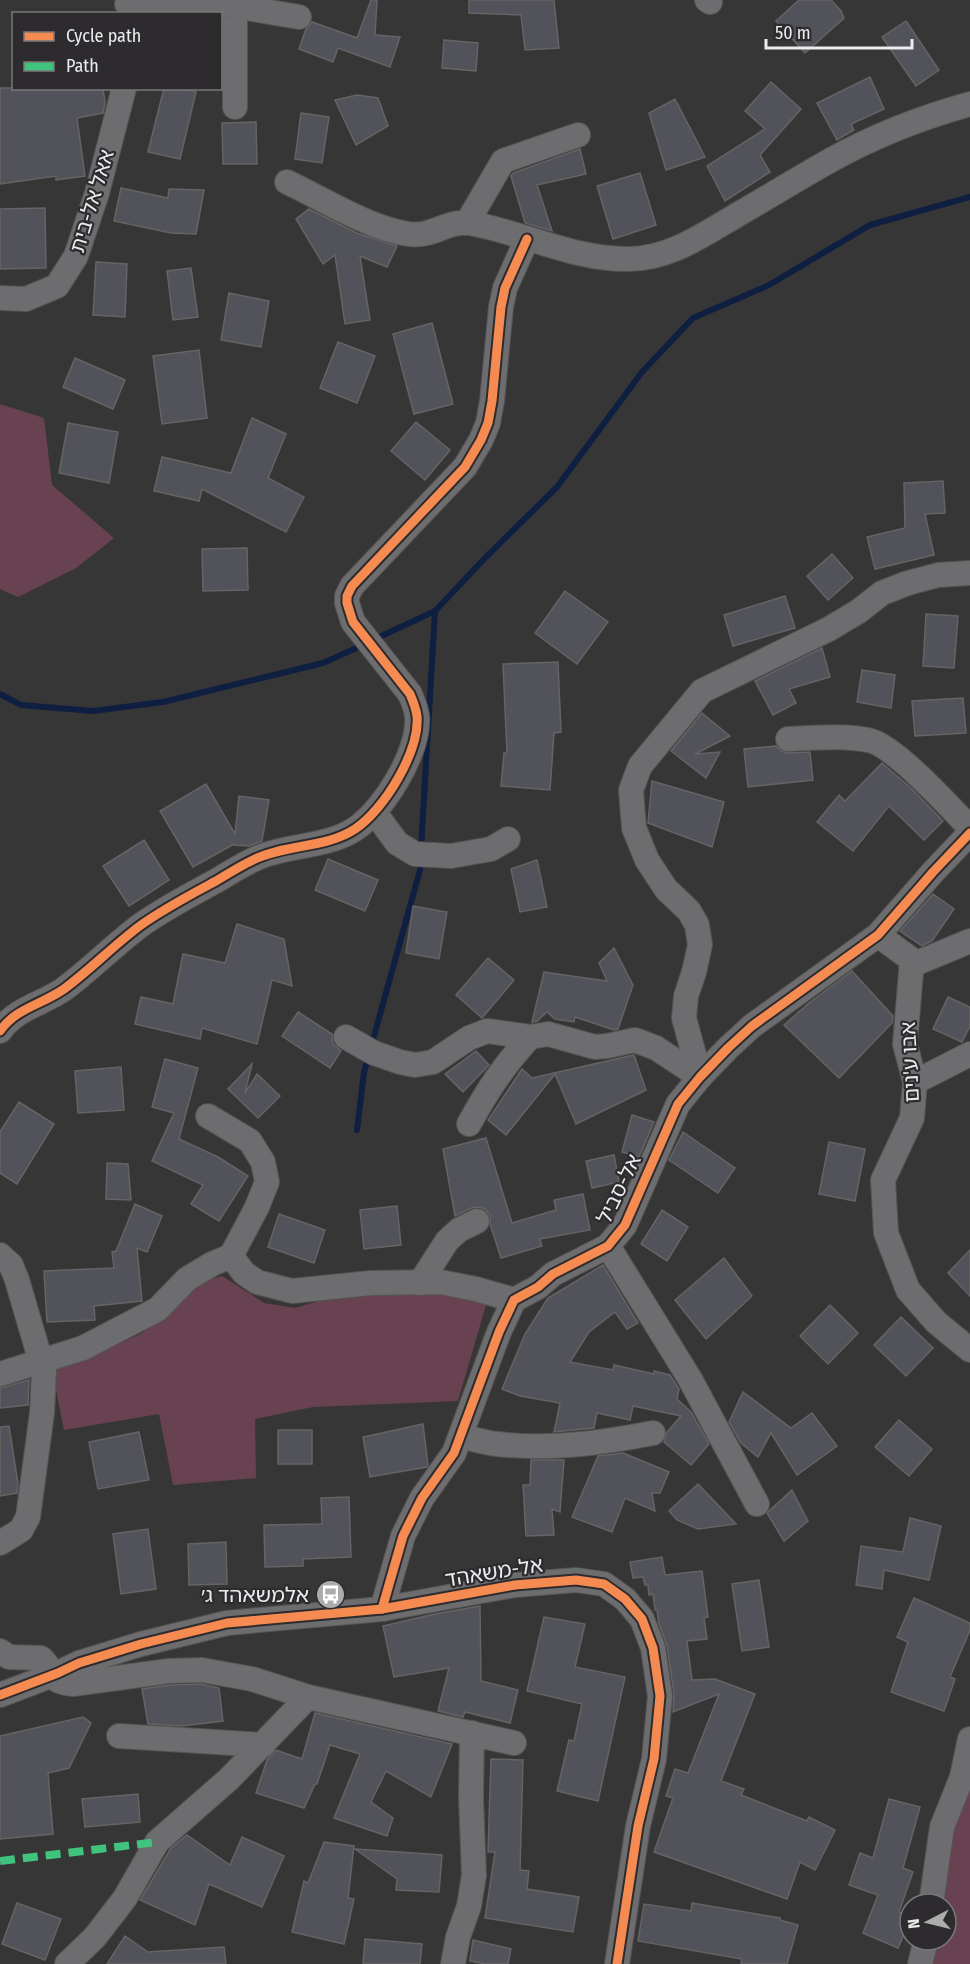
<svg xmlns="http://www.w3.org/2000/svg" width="970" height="1964" font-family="'Fira Sans Condensed','Noto Sans Hebrew',sans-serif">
<rect width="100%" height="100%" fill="#373637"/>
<!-- green -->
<g fill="#684251">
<path d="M0,404L44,418L52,485L114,538L76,568L18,597L0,589Z"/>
<path d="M222,1276L264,1303L295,1308L339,1295L452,1280L486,1305L458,1401L313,1407L255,1419L256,1478L173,1485L159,1414L64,1430L52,1370L86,1359L142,1333L164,1313L190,1284Z"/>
<path d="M970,1785V1964H928L932,1940H946V1904H939L952,1835Z"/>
</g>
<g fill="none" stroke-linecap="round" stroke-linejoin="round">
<!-- stream -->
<g stroke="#0e1f41" stroke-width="6">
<path d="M375,639L435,611L485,558L557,487L642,372L693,318L769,285L870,225L970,197"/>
<path d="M0,694L21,705L93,711L163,702L323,663L363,645"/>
<path d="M421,849L435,611"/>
<path d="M371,1047L420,870V859"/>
<path d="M357,1130L364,1072L369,1056"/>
</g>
</g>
<!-- building -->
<g fill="#52525b" stroke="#646465" stroke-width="1.5">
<path d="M371,0H377L375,35L400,37L390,67L338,48L333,62L299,49L306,29L312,22L357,38Z"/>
<path d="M469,0H554L559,48L525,50L521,15L469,13Z"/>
<path d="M799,0H831L841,11L844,18L805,53L776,21Z"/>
<path d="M906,21L939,70L916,86L882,37Z"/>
<path d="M444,40L478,43L476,71L442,68Z"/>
<path d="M870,77L884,109L851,124L854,130L837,140L817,103Z"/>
<path d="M771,82L801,109L760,155L770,172L725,201L707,166L765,129L745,111Z"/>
<path d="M0,88H103L105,103L103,113L77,118L85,176L56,180V176L0,184Z"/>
<path d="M164,88H181L196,92L180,159L148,152Z"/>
<path d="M357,95L378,98L388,126L356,145L335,100Z"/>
<path d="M675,99L705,157L666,170L649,113Z"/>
<path d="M301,113L329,117L322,163L295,159Z"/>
<path d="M256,122L257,164H223L222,123Z"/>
<path d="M580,149L586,174L537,185L552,231L525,223L511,176L513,173Z"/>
<path d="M640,173L656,225L613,239L597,186Z"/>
<path d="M121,188L168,198L169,189L204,190L196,234L171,233L114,221Z"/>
<path d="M45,208L46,268L0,269V209Z"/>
<path d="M309,209L357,233L397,246L387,267L360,256L370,320L345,324L335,255L323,264L296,219Z"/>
<path d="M96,262L127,264L125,317L93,315Z"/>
<path d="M191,268L198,317L173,320L167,271Z"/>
<path d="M229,293L269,301L261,347L221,340Z"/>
<path d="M432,323L453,404L414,414L393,334Z"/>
<path d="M338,342L375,356L357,403L320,388Z"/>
<path d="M199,350L207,418L162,424L153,356Z"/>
<path d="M75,358L125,380L113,409L63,387Z"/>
<path d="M252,418L286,434L268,478L304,497L286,532L202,489L199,501L154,491L162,457L231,473Z"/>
<path d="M416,422L450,450L425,480L391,451Z"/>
<path d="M68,423L118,432L109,483L59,473Z"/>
<path d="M943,481L945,513L925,514L934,555L875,569L867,537L905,528L904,483Z"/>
<path d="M247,548L248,590L203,591L202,549Z"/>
<path d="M832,554L853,578L828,600L807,576Z"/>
<path d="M565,591L608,622L577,664L535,633Z"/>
<path d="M785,596L795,628L733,646L724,615Z"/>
<path d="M926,614L958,616L954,668L923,666Z"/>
<path d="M822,648L830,677L789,689L796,703L773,715L755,681Z"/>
<path d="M558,662L561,732L554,733L550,790L501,786L504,753H507L503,664Z"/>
<path d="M862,670L895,675L891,708L857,702Z"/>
<path d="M963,698L966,733L915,736L912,701Z"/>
<path d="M702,713L730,736L695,754L720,752L706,778L671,751Z"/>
<path d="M776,746L781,751L788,753L810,752L813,780L748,787L744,749Z"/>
<path d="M882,763L911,788L943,821L924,840L889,806L853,851L817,822L839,795L845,801Z"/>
<path d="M652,781L724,802L712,847L648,823Z"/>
<path d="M206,784L235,834L239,796L269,800L262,841L249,846L234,845V844L193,867L160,811Z"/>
<path d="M144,840L169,880L129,906L103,866Z"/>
<path d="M328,859L378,880L365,911L315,890Z"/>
<path d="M537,860L547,907L520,912L511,869Z"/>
<path d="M933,894L954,909L932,941L922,946L900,931Z"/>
<path d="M413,906L447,912L439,959L406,953Z"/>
<path d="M237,924L284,939L292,986L272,980L257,1044L202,1028L200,1039L135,1024L141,997L173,1004L183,954L225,963Z"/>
<path d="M614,948L633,985L618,1029L614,1030L575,1017L574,1022L555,1019L547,1012L537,1021L532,1022L544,972L607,981L599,963Z"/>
<path d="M488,958L514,980L482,1018L456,995Z"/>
<path d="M852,971L893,1016L892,1023L839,1078L784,1025L809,1003Z"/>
<path d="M948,997L970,1007V1026L962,1042L933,1029Z"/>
<path d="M298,1012L332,1034L333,1044L341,1051L330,1068L282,1036Z"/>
<path d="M476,1051L489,1065L463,1092L445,1074Z"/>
<path d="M634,1055L646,1090L576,1124L555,1074L506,1135L488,1120L522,1069L532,1078Z"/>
<path d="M165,1059L198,1068L179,1139L218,1157L248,1176L219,1221L191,1204L203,1185L152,1161L174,1113L152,1107Z"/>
<path d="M252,1064L245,1093L257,1074L280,1096L258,1118L228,1089Z"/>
<path d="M121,1067L124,1110L78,1113L75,1071Z"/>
<path d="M19,1102L54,1124L17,1184L0,1173V1132Z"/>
<path d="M632,1115L654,1122L639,1157L622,1152Z"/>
<path d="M683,1132L735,1168L718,1193L669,1160Z"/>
<path d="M486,1138L512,1223L556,1210L554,1200L583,1194L590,1230L540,1239L542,1246L501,1258L490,1224V1215L485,1209L478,1207L471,1208L455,1216L443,1149Z"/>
<path d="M829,1142L865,1149L855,1201L819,1194Z"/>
<path d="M614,1155L619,1182L592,1188L586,1161Z"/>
<path d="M107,1163L128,1164L131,1200L106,1199Z"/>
<path d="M135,1204L162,1216L147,1252L137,1248L142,1301L94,1306L95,1320L47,1322L44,1271L114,1268L112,1252L116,1251Z"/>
<path d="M397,1206L401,1245L364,1249L360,1210Z"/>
<path d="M662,1210L688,1227L667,1261L641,1244Z"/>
<path d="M279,1214L325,1230L314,1263L268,1247Z"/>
<path d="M970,1250V1296L948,1273Z"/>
<path d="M724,1258L752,1296L706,1339L675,1300Z"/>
<path d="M603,1265L638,1323L627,1329L615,1312L589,1332L570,1362L613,1370L614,1365L654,1374V1371L670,1375L679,1389L677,1399L691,1412L709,1444L691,1465L664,1442L667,1432L681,1416L633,1406L630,1420L597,1413L594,1428L554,1432L560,1403L520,1396L502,1389L525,1334L548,1298Z"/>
<path d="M830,1305L858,1333L828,1364L800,1336Z"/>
<path d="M901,1317L933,1348L906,1376L874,1345Z"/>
<path d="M29,1380L28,1405L0,1408V1388Z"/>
<path d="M743,1392L791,1428L812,1413L837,1446L797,1475L771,1433L758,1457L741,1443L729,1422Z"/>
<path d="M899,1420L932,1449L909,1476L875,1447Z"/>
<path d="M423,1424L428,1465L427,1467L370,1477L363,1437Z"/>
<path d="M9,1426L18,1484L17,1493L0,1496V1427Z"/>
<rect x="278" y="1430" width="34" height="34"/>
<path d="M139,1432L149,1480L98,1489L89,1442Z"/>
<path d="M623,1453L669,1472L660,1493H652L655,1511L625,1498L612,1532L572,1517L598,1456Z"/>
<path d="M531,1460H564L560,1512L552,1509L554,1535L526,1536L523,1485H530Z"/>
<path d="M698,1484L736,1524L698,1529L677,1520L669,1511Z"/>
<path d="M792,1490L808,1521L784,1541L767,1513Z"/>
<path d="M349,1497L351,1557L303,1559V1566L265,1567L264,1525L322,1524L321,1498Z"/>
<path d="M910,1518L941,1526L929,1580L884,1570L882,1589L856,1585L861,1546L903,1552Z"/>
<path d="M148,1529L156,1589L121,1594L113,1534Z"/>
<path d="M226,1542L227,1584L189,1585L188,1544Z"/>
<path d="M662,1557L665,1575L702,1571L708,1617L704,1618L707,1639L687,1641L692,1680L715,1679L755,1694L721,1781L744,1789L741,1795L807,1821L809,1817L835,1830L815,1870L800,1862L787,1899L654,1852L673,1798L666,1796L675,1769L688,1773L719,1694L673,1712L674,1694L667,1646L659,1624L657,1610H655L653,1594L649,1595L648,1585H645L643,1577L633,1578L630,1562Z"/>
<path d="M759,1580L769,1647L742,1651L732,1584Z"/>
<path d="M914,1598L970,1623V1630L950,1677L955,1679L944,1711L891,1692L908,1642L897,1637Z"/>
<path d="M480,1606L481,1681L518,1690L510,1723L465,1712L463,1717L438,1711L449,1668L394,1677L383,1626L430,1615Z"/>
<path d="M544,1617L585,1624L575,1667L625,1677L598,1801L557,1791L569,1740L574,1741L582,1704L527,1691Z"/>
<path d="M201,1684L219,1688L223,1721L181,1726L148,1724L142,1689L170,1685Z"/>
<path d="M315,1713L452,1744L431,1797L386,1771L371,1802L393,1818L387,1836L334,1818L360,1754L330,1745L317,1784H315L304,1808L256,1793L267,1760L276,1750L302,1759Z"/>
<path d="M83,1717L91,1723L69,1768L48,1773L53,1834L0,1839V1736Z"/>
<path d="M491,1759L523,1760L520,1870L529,1871L527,1889L579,1897L573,1932L485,1918L495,1852H488Z"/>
<path d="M138,1794L140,1822L85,1827L82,1799Z"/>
<path d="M889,1799L920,1807L903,1868L913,1872L899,1912L910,1917V1920L898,1948L863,1933L878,1895L849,1885L860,1853L873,1858Z"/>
<path d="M187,1835L230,1865L242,1837L284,1856L262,1907L209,1884L195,1925L140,1900L171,1848Z"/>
<path d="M324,1842L354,1846L348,1898L354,1899L344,1944L292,1932L304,1881L308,1883Z"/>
<path d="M355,1849L442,1855L439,1892L396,1890L397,1879Z"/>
<path d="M17,1903L61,1919L45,1960L2,1944Z"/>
<path d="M692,1903L780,1918V1920L798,1925L787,1964H741L742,1959L638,1941L644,1904L691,1911Z"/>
<path d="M125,1936L148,1952L224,1947L226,1964H107Z"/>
<path d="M365,1939L422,1944L420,1964H363Z"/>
<path d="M473,1940L511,1949L508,1964H485L470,1961Z"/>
</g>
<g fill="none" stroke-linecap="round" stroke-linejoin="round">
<defs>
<g id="minor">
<path d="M707,0L710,2"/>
<path d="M127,4L235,6V107"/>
<path d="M235,6L299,17"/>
<path d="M287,182C323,199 369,228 408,234C432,238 447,220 469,223C523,232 573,260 629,259C669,259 703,235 737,215C768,197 799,178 831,160C874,136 923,117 970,104"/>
<path d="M467,223L503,161L578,135"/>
<path d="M0,298L26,299L57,286L76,256L97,193L124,88"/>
<path d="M788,739C814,738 842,735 868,740C893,744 950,807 970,828"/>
<path d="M381,821L397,843L415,854L451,856L491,849L508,839"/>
<path d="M878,935L912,960L905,1044L915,1082L912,1118L883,1180L886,1233L908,1290L936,1322L970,1350"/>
<path d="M912,965L970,941"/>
<path d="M0,1031C16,1008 43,1004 64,989C91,969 114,945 141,925C165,908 190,895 216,881C229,873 242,865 255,859C286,844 327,848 355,829C384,810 420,751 417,716C416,708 413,701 410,694L353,622L347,603V596L352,586L465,467L481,440L488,423L492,401L501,307L505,288L527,239"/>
<path d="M346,1037L374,1053L400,1062L415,1065L433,1062L469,1038L487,1031L530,1037L548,1034L595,1047L607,1046L635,1040L656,1048L700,1077"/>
<path d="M700,1077L684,1018L686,996L694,972L700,945L697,925L689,911L666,889L647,860L634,828L631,790L640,766L702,691L829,629L859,611L882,593L908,583L938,575L970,573"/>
<path d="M915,1082L970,1054"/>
<path d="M208,1116L250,1141L263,1162L267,1182L257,1207L231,1256"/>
<path d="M469,1124C487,1091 504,1065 530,1037"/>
<path d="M608,1246L690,1379L757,1504"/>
<path d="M0,1255L11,1265L17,1280L44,1372L42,1413L28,1517L21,1530L0,1543"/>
<path d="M420,1283L447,1241L459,1230L477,1221"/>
<path d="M0,1374L83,1348L158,1309L187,1279L212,1264L231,1256L244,1273L257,1282L292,1291L371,1283L440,1282L476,1289L514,1300"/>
<path d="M461,1436C473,1439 485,1443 497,1444C550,1450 602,1443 653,1433"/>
<path d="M382,1609L403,1536L422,1498L454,1453L499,1332L514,1300L538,1287L553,1274L608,1246L625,1225L678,1104L700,1077L728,1048L752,1026L878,935L933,872L970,833"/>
<path d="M0,1651L9,1657L41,1658C57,1673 47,1682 73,1684L169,1671L202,1670L252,1679L308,1697L514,1743"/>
<path d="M0,1695L58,1673L79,1663L141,1644L227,1623L382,1609L515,1585L576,1580L604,1584L625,1599L642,1619L653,1648L660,1696L654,1759L638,1826L617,1964"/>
<path d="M119,1736L263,1745"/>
<path d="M931,1904L942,1827L962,1777L970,1739"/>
<path d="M67,1964L95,1937L125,1898L157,1842L229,1779L308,1697"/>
<path d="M453,1964L458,1937L469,1906L474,1875L471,1798L472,1733"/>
<path d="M920,1964L926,1940"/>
</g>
</defs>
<!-- minor casing -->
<use href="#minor" stroke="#545455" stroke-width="26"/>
<!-- minor -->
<use href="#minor" stroke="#6d6c6e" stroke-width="24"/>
<!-- quiet -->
<path stroke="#40c37c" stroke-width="8" stroke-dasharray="15 8" stroke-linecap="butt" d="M0,1861L157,1842"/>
<defs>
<g id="cycleway">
<path d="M0,1031C16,1008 43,1004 64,989C91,969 114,945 141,925C165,908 190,895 216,881C229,873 242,865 255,859C286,844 327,848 355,829C384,810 420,751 417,716C416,708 413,701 410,694L353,622L347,603V596L352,586L465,467L481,440L488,423L492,401L501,307L505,288L527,239"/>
<path d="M382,1609L403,1536L422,1498L454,1453L499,1332L514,1300L538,1287L553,1274L608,1246L625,1225L678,1104L700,1077L728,1048L752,1026L878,935L933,872L970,833"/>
<path d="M0,1695L58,1673L79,1663L141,1644L227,1623L382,1609L515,1585L576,1580L604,1584L625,1599L642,1619L653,1648L660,1696L654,1759L638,1826L617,1964"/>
</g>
</defs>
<!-- cycleway casing -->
<use href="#cycleway" stroke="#2d2b2e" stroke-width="13"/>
<!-- cycleway -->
<use href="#cycleway" stroke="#f68b52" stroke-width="9"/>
</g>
<!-- icons -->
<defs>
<symbol id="bus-disc" viewBox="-11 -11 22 22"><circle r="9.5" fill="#adacad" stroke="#2d2b2e"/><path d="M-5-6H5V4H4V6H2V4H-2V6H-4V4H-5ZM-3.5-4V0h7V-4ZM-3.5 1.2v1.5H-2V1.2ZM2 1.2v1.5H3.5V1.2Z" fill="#fff"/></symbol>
</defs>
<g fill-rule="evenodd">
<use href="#bus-disc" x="314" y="1578" width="33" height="33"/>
</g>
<g text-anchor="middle" stroke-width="4.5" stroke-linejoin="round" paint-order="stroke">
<!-- street labels -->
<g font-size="21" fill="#ecebed" stroke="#2d2b2e">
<text transform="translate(92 201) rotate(-73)" y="7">אאל אל-בית</text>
<text transform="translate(910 1062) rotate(-93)" y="7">אבו ע'נים</text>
<text transform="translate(619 1189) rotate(-64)" y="7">אל-סביל</text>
<text transform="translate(494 1572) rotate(-9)" y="7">אל-משאהד</text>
</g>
<!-- poi labels -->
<g font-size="21" fill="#ecebed" stroke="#2d2b2e" text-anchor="end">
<text x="309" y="1602">אלמשאהד ג׳</text>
</g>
</g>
<!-- legend -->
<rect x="12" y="12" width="210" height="78" fill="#2d2b2e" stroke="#79787a" stroke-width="1.5"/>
<rect x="24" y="32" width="30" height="9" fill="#f68b52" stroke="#79787a" stroke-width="1.5"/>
<text x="66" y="42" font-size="18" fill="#ecebed">Cycle path</text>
<rect x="24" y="62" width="30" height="9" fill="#40c37c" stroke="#79787a" stroke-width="1.5"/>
<text x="66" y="72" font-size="18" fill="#ecebed">Path</text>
<!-- north arrow -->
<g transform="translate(928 1922) rotate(263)"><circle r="28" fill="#2d2b2e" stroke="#79787a" stroke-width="1.5"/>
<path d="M0-4.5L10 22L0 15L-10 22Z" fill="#adacad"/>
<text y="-9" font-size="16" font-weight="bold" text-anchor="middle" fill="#ecebed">N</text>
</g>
<!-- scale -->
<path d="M766 39v9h146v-9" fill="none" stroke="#ecebed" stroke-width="3"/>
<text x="775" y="39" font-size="18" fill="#ecebed" stroke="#2d2b2e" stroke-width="4.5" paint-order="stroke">50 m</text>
</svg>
